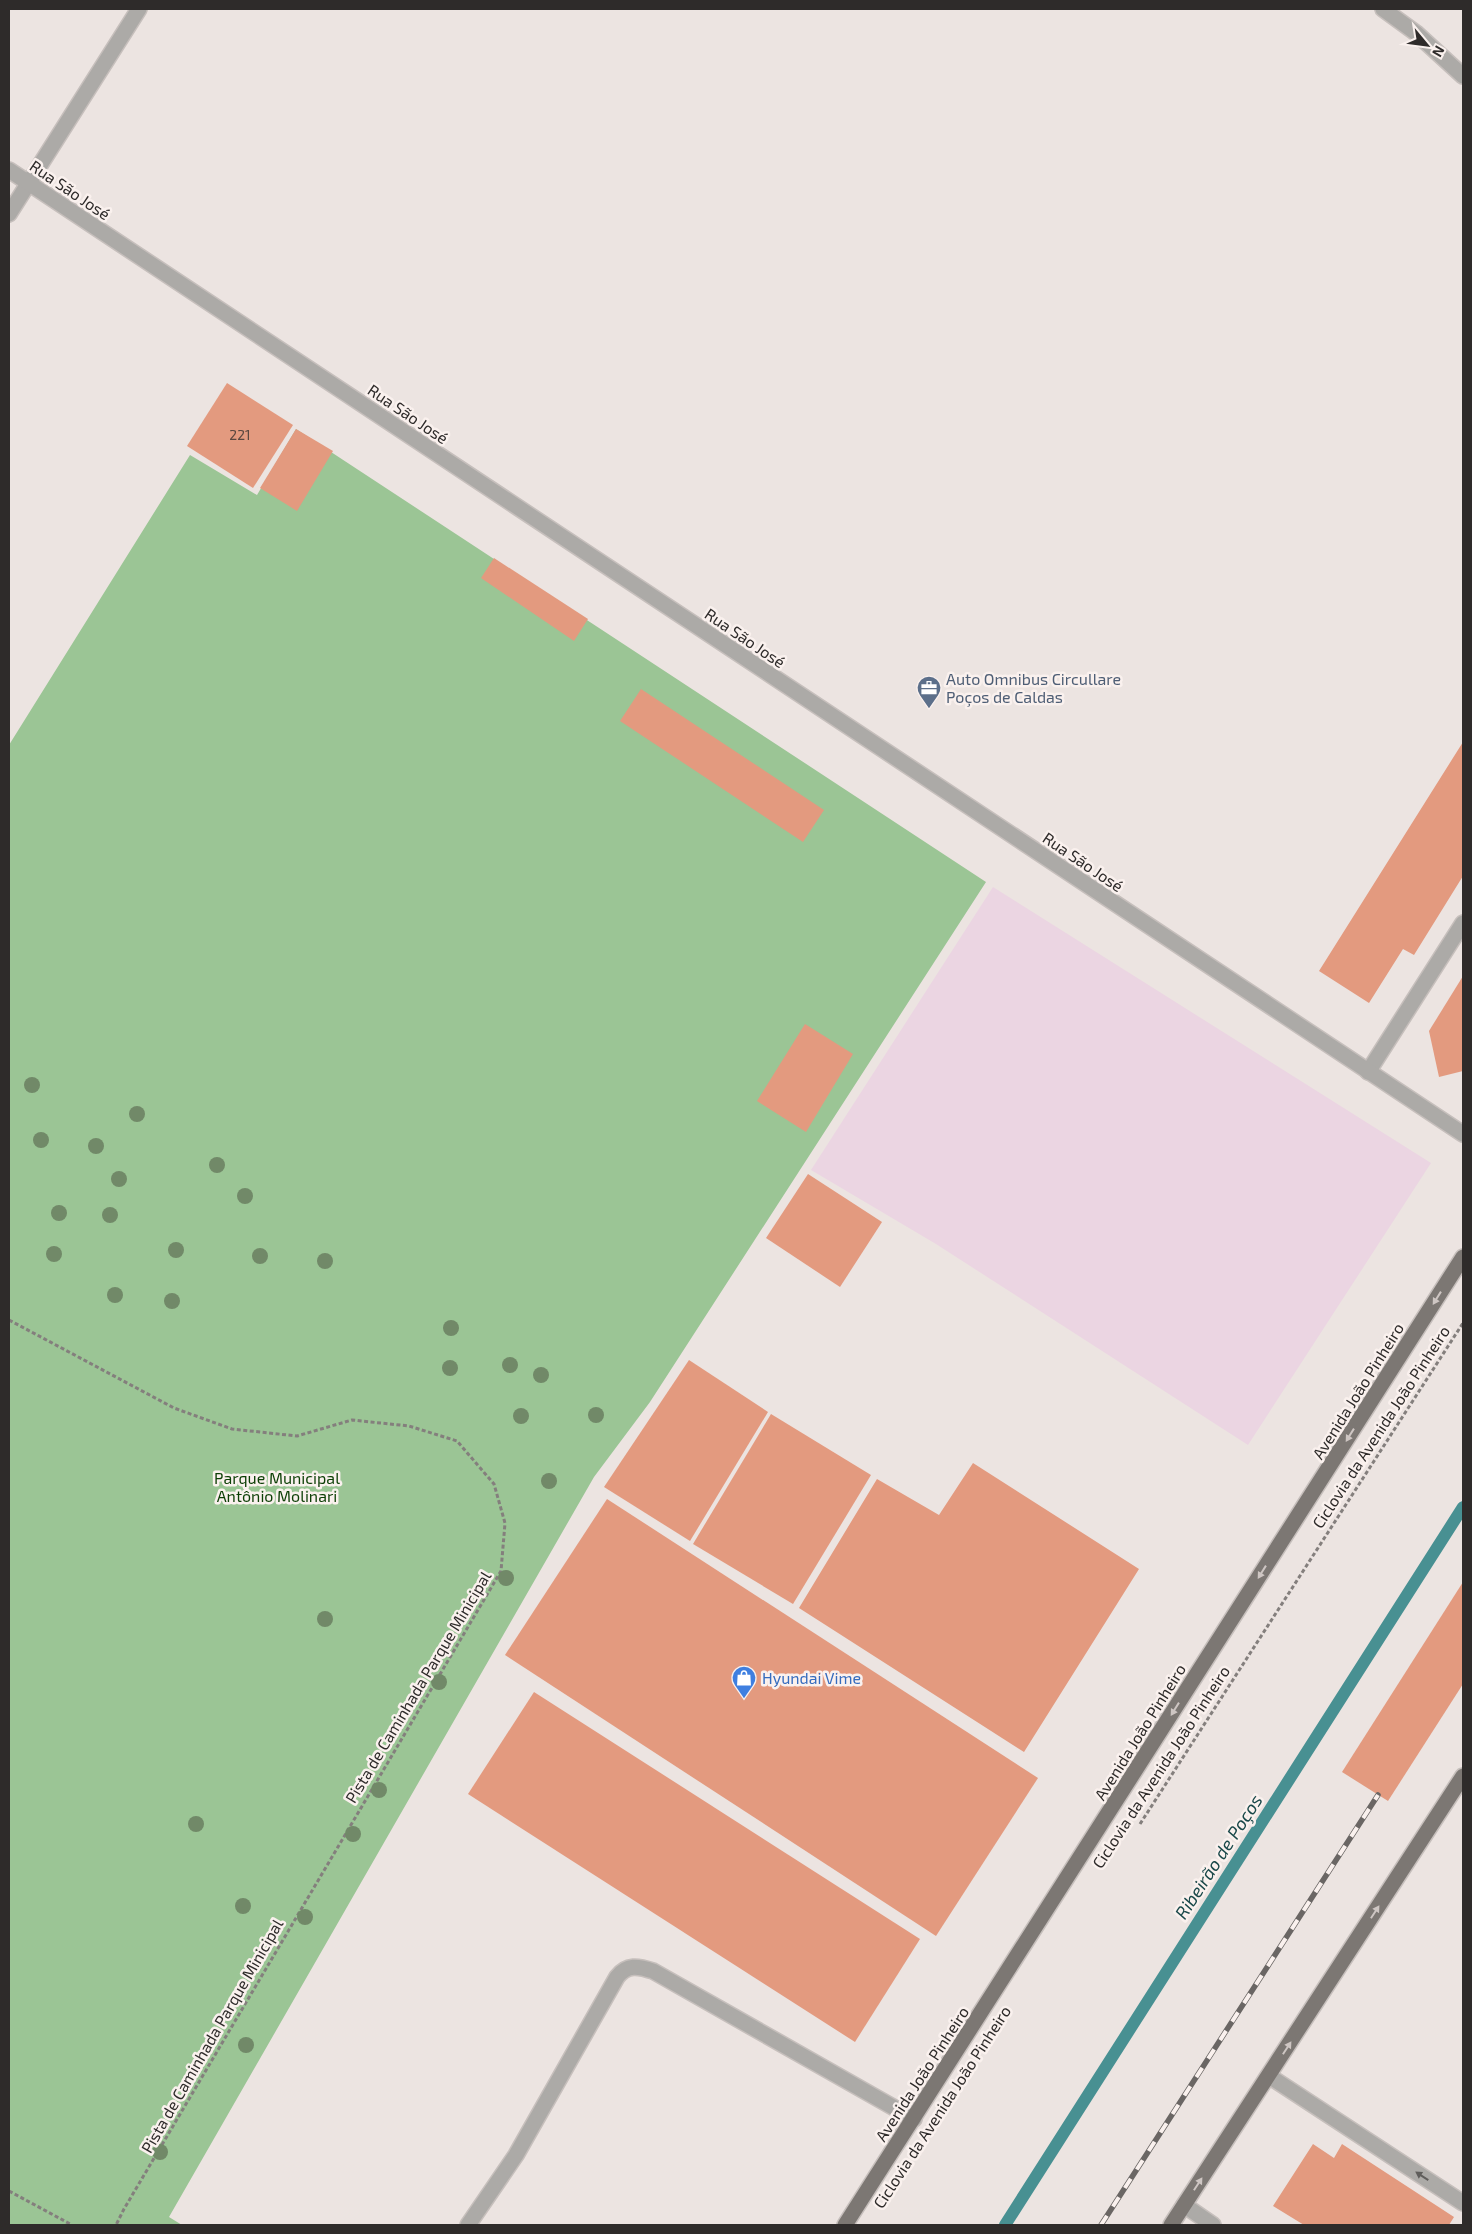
<svg xmlns="http://www.w3.org/2000/svg" width="1472" height="2234" font-family="'Exo 2',sans-serif">
<rect width="100%" height="100%" fill="#ece4e1"/>
<!-- industrial -->
<path fill="#ebd5e2" d="M993,887L1431,1163L1248,1445L936,1244L811,1170Z"/>
<!-- green -->
<path fill="#9bc595" d="M296,429L986,882L650,1402L594,1477L169,2217L182,2225H9V745L190,455L257,495Z"/>
<g fill="none" stroke-linecap="round" stroke-linejoin="round">
<!-- stream -->
<path stroke="#489092" stroke-width="12" d="M1005,2225L1463,1507"/>
</g>
<!-- building -->
<g fill="#e39a7f">
<path d="M227,383L293,425L253,488L187,446Z"/>
<path d="M296,429L333,451L297,511L260,488Z"/>
<path d="M494,558L588,619L574,641L481,578Z"/>
<path d="M641,689L824,810L803,842L620,721Z"/>
<path d="M1463,742V876L1414,955L1403,949L1369,1003L1319,971Z"/>
<path d="M1463,976V1071L1439,1077L1429,1031Z"/>
<path d="M805,1024L853,1054L806,1132L757,1101Z"/>
<path d="M808,1174L882,1222L840,1287L766,1238Z"/>
<path d="M689,1360L768,1412L690,1541L604,1487Z"/>
<path d="M771,1414L871,1475L793,1604L693,1544Z"/>
<path d="M973,1463L1139,1569L1024,1752L799,1608L877,1479L939,1515Z"/>
<path d="M607,1499L1038,1778L936,1936L505,1655Z"/>
<path d="M1463,1582V1684L1388,1801L1342,1772Z"/>
<path d="M534,1692L920,1939L855,2042L468,1794Z"/>
<path d="M1313,2144L1334,2158L1342,2144L1454,2217L1449,2225H1304L1273,2206Z"/>
</g>
<g fill="none" stroke-linecap="round" stroke-linejoin="round">
<defs>
<g id="service">
<path d="M1383,9L1416,33L1463,76"/>
<path d="M1368,1072L1463,923"/>
<path d="M1269,2076L1463,2203"/>
<path d="M1184,2205L1213,2225"/>
<path d="M468,2225L516,2155L617,1977C627,1964 638,1966 653,1971L914,2119"/>
</g>
<path id="minor" d="M9,214L139,9"/>
<path id="tertiary" d="M9,170L1463,1134"/>
<g id="primary">
<path d="M845,2225L1463,1257"/>
<path d="M1171,2225L1463,1776"/>
</g>
</defs>
<!-- service casing -->
<use href="#service" stroke="#c6bfbc" stroke-width="18"/>
<!-- minor casing -->
<use href="#minor" stroke="#c6bfbc" stroke-width="18"/>
<!-- tertiary casing -->
<use href="#tertiary" stroke="#c6bfbc" stroke-width="18"/>
<!-- primary casing -->
<use href="#primary" stroke="#c6bfbc" stroke-width="18"/>
<!-- path -->
<g stroke="#847f7d" stroke-width="3" stroke-dasharray="4 2.5" stroke-linecap="butt">
<path d="M9,1320L174,1408L232,1429L297,1436L352,1420L409,1426L457,1441L494,1484L505,1523L501,1571L124,2209L116,2225"/>
<path d="M1140,1824L1463,1323"/>
<path d="M9,2191L72,2225"/>
</g>
<!-- service -->
<use href="#service" stroke="#acaaa7" stroke-width="15"/>
<!-- minor -->
<use href="#minor" stroke="#acaaa7" stroke-width="15"/>
<!-- tertiary -->
<use href="#tertiary" stroke="#acaaa7" stroke-width="15"/>
<!-- primary -->
<use href="#primary" stroke="#7c7773" stroke-width="15"/>
<defs>
<path id="rail" d="M1101,2225L1378,1795"/>
</defs>
<!-- rail casing -->
<use href="#rail" stroke="#6a6664" stroke-width="5.5"/>
<!-- rail -->
<use href="#rail" stroke="#faf1ee" stroke-width="4" stroke-dasharray="11" stroke-linecap="butt"/>
</g>
<!-- trees -->
<g fill="#718968">
<circle cx="32" cy="1085" r="8"/>
<circle cx="137" cy="1114" r="8"/>
<circle cx="41" cy="1140" r="8"/>
<circle cx="96" cy="1146" r="8"/>
<circle cx="217" cy="1165" r="8"/>
<circle cx="119" cy="1179" r="8"/>
<circle cx="245" cy="1196" r="8"/>
<circle cx="59" cy="1213" r="8"/>
<circle cx="110" cy="1215" r="8"/>
<circle cx="176" cy="1250" r="8"/>
<circle cx="54" cy="1254" r="8"/>
<circle cx="260" cy="1256" r="8"/>
<circle cx="325" cy="1261" r="8"/>
<circle cx="115" cy="1295" r="8"/>
<circle cx="172" cy="1301" r="8"/>
<circle cx="451" cy="1328" r="8"/>
<circle cx="510" cy="1365" r="8"/>
<circle cx="450" cy="1368" r="8"/>
<circle cx="541" cy="1375" r="8"/>
<circle cx="596" cy="1415" r="8"/>
<circle cx="521" cy="1416" r="8"/>
<circle cx="549" cy="1481" r="8"/>
<circle cx="506" cy="1578" r="8"/>
<circle cx="325" cy="1619" r="8"/>
<circle cx="439" cy="1682" r="8"/>
<circle cx="379" cy="1790" r="8"/>
<circle cx="196" cy="1824" r="8"/>
<circle cx="353" cy="1834" r="8"/>
<circle cx="243" cy="1906" r="8"/>
<circle cx="305" cy="1917" r="8"/>
<circle cx="246" cy="2045" r="8"/>
<circle cx="160" cy="2152" r="8"/>
</g>
<!-- one-way arrows -->
<defs><path id="oneway-solid" d="M-6-.8H1V-3.2L6.5 0L1 3.2V.8H-6Z" transform="scale(1.25)"/></defs>
<g fill="#cec6c3">
<use href="#oneway-solid" transform="translate(1437 1298) rotate(122)"/>
<use href="#oneway-solid" transform="translate(1350 1435) rotate(122)"/>
<use href="#oneway-solid" transform="translate(1262 1572) rotate(122)"/>
<use href="#oneway-solid" transform="translate(1175 1709) rotate(122)"/>
<use href="#oneway-solid" transform="translate(1375 1912) rotate(-57)"/>
<use href="#oneway-solid" transform="translate(1287 2048) rotate(-57)"/>
<use href="#oneway-solid" transform="translate(1198 2184) rotate(-57)"/>
</g>
<use fill="#605e5c" href="#oneway-solid" transform="translate(1422 2176) rotate(-147)"/>
<!-- icons -->
<defs>
<symbol id="office-pin" viewBox="-11 -11 22 30"><path d="M0 17L-7.5 6A9.5 9.5 0 1 1 7.5 6Z" fill="#5c6f8a" stroke="#faf1ee"/><path d="M-6-3h4V-5.5h4V-3h4V5H-6ZM-1-4.5V-3h2v-1.5ZM-6 0V1H6V0Z" fill="#fff"/></symbol>
<symbol id="shop-pin" viewBox="-11 -11 22 30"><path d="M0 17L-7.5 6A9.5 9.5 0 1 1 7.5 6Z" fill="#3f7fe0" stroke="#faf1ee"/><path d="M-5-2.5h2.3a2.7 3.5 0 0 1 5.4 0H5L5.5 6h-11ZM-1.5-2.5h3a1.5 2.3 0 0 0-3 0Z" fill="#fff"/></symbol>
</defs>
<g fill-rule="evenodd">
<use href="#office-pin" x="915" y="674" width="28" height="38"/>
<use href="#shop-pin" x="730" y="1664" width="28" height="38"/>
</g>
<g text-anchor="middle" stroke-width="5" stroke-linejoin="round" paint-order="stroke">
<!-- number labels -->
<g font-size="14" fill="#5b473f">
<text x="240" y="440">221</text>
</g>
<!-- street labels -->
<g font-size="16" fill="#2e2b2a" stroke="#faf1ee">
<text transform="translate(70 190) rotate(34)" y="6">Rua São José</text>
<text transform="translate(408 414) rotate(34)" y="6">Rua São José</text>
<text transform="translate(745 638) rotate(34)" y="6">Rua São José</text>
<text transform="translate(1083 862) rotate(34)" y="6">Rua São José</text>
<text transform="translate(1358 1391) rotate(-58)" y="6">Avenida João Pinheiro</text>
<text transform="translate(1381 1427) rotate(-57)" y="6">Ciclovia da Avenida João Pinheiro</text>
<text transform="translate(418 1687) rotate(-59)" y="6">Pista de Caminhada Parque Minicipal</text>
<text transform="translate(1140 1732) rotate(-58)" y="6">Avenida João Pinheiro</text>
<text transform="translate(1161 1767) rotate(-57)" y="6">Ciclovia da Avenida João Pinheiro</text>
<text transform="translate(212 2036) rotate(-60)" y="6">Pista de Caminhada Parque Minicipal</text>
<text transform="translate(922 2074) rotate(-57)" y="6">Avenida João Pinheiro</text>
<text transform="translate(942 2107) rotate(-57)" y="6">Ciclovia da Avenida João Pinheiro</text>
</g>
<!-- service labels -->
<g font-size="16" fill="#4e5e75" stroke="#faf1ee" text-anchor="start">
<text x="946" y="685">Auto Omnibus Circullare<tspan x="946" dy="18">Poços de Caldas</tspan></text>
</g>
<!-- park labels -->
<g font-size="16" fill="#0c3f05" stroke="#faf1ee">
<text x="277" y="1484">Parque Municipal<tspan x="277" dy="18">Antônio Molinari</tspan></text>
</g>
<!-- shop labels -->
<g font-size="16" fill="#366cbe" stroke="#faf1ee" text-anchor="start">
<text x="762" y="1684">Hyundai Vime</text>
</g>
<!-- water labels -->
<g font-size="18" font-style="italic" fill="#194849" stroke="#faf1ee">
<text transform="translate(1219 1857) rotate(-57)" y="6">Ribeirão de Poços</text>
</g>
</g>
<!-- border -->
<rect width="1472" height="2234" fill="none" stroke="#2e2b2a" stroke-width="20"/>
<!-- north arrow -->
<g transform="translate(1427 45) rotate(119)" stroke="#faf1ee" stroke-width="4" paint-order="stroke">
<path d="M0-4L9 19L0 12L-9 19Z" fill="#2e2b2a"/>
<text y="-8" font-size="14" font-weight="bold" text-anchor="middle" fill="#2e2b2a">N</text>
</g>
</svg>
